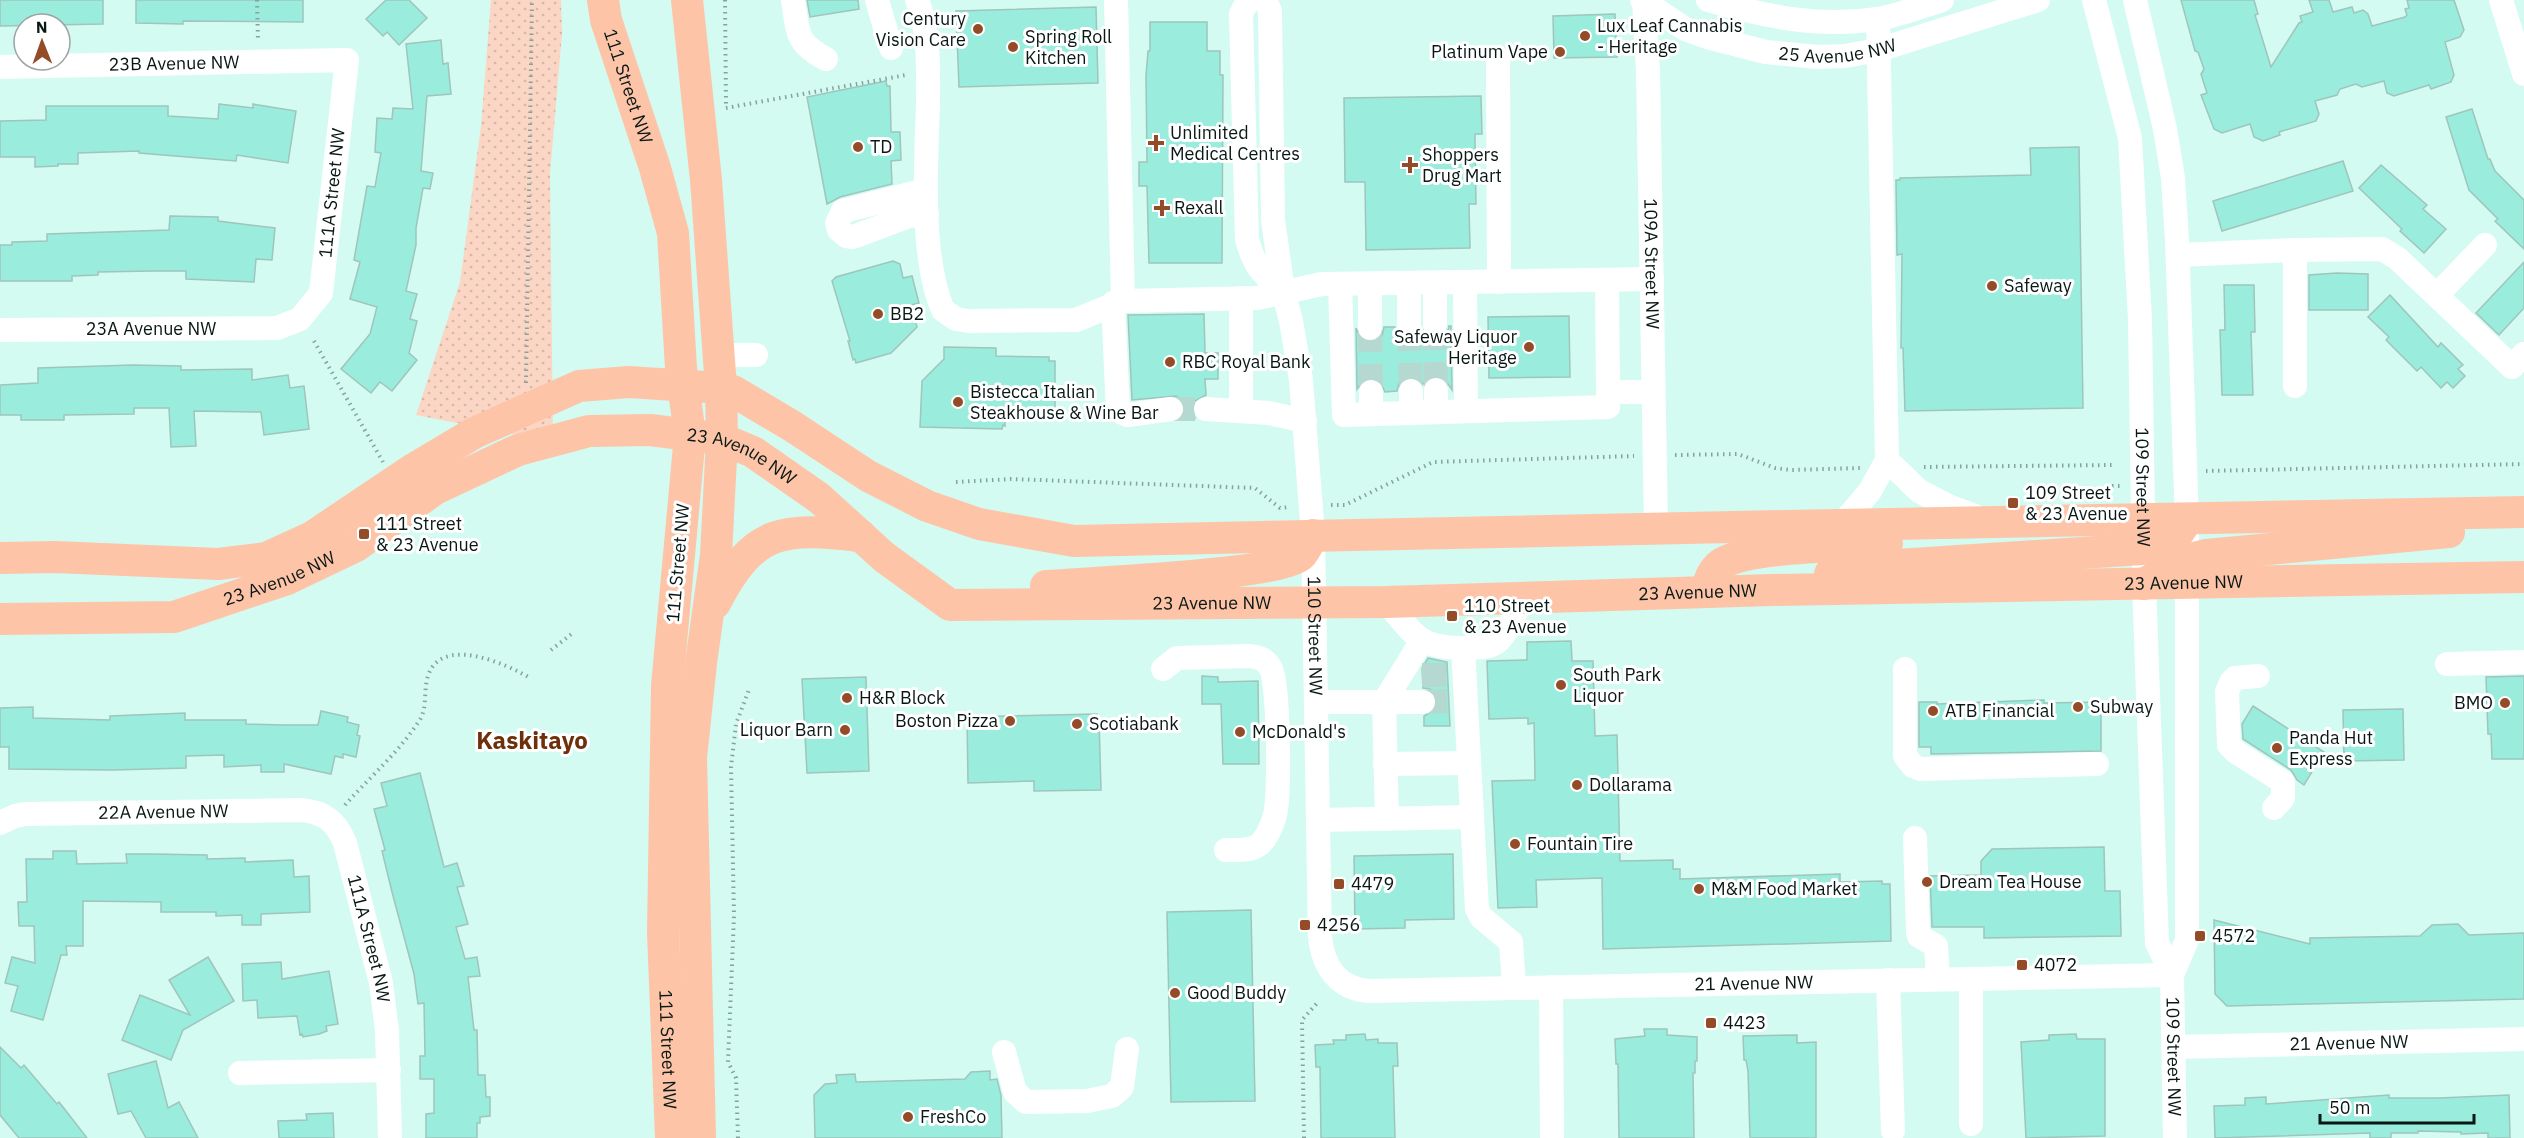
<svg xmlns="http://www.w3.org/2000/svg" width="2524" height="1138" font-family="'IBM Plex Sans',sans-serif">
<defs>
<pattern id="park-dots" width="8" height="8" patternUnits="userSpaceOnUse" patternTransform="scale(1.5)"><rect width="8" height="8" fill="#fbd6c5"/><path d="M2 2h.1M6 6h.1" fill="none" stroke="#d6b7a8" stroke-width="1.8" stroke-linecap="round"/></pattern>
</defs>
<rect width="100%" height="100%" fill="#d3fbf2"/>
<!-- park -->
<path fill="url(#park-dots)" d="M491,0H561L562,34L550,174L553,442L416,415L460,282L481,126Z"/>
<!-- building -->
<g fill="#9aecdc" stroke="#9fc5bd" stroke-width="1.5">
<path d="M0,0H103V24L0,26Z"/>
<path d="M136,0H303V22L183,21V24L136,23Z"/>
<path d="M386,0H409L427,18L399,45L387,32L383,36L366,19Z"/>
<path d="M807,0H858L859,9L810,17Z"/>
<path d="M2181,0H2254L2258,14L2255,15L2271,67L2299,23L2302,22L2300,16L2313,12L2309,0H2329L2333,12L2352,7L2354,13L2363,10L2368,14L2372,26L2405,17L2407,15L2405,9L2409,8L2407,0H2454L2464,30L2460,37L2445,42L2454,75L2451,82L2431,89L2429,85L2394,96L2387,93L2384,81L2362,87L2356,84L2340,89L2337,95L2315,101L2319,114L2316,121L2279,132L2280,135L2263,141L2254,137L2250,124L2222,133L2214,129L2201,95L2207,93L2201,74L2204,69L2198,52L2195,51Z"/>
<path d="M1096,7L1098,83L959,87L956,11Z"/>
<path d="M1615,14L1617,57L1554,58L1553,16Z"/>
<path d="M1150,22H1207V51H1220V75H1223L1222,263H1149L1147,186H1139V162H1147L1146,76L1148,51H1150Z"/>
<path d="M441,40L443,64L448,63L451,94L427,96L421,171L433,173L430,189L423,188L416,228V245L406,291L417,294L410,319L417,321L409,353L417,360L392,391L380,382L371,393L341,369L370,334L377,307L350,299L360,262L354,260L367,186L375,187L381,153L375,152L377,118L392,119L393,108L413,109L406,44Z"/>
<path d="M886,81L887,86H890L891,132H900L901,160L891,161L892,184L840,197L827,204L807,97Z"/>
<path d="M1481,96L1482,134H1475V140L1476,204H1469L1470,248L1366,250L1365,182H1345L1344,98Z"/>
<path d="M219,104L253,108V104L296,111L288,163L237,155L236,161L139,153V151L78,153V164H58V166L35,167V157H0V121L46,120V106H168V116L218,119Z"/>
<path d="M2472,109L2488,159H2490L2495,171L2524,200V249L2495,221L2498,219L2469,190L2446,117Z"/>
<path d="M2079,147L2083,408L1905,411L1903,348H1901L1902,254L1897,255L1896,180H1900V178L2031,175L2030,148Z"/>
<path d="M2343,161L2353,191L2222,231L2213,201Z"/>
<path d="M2381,165L2427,205L2423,209L2446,229L2424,253L2400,231L2402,229L2359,188Z"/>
<path d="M170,216L218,217V221L275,228L272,260L256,259L254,282L186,279V271H153L98,272V275L72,276V281H0V245H12V242L47,241V234L169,230Z"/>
<path d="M893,261L900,264L903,278L912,276L919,303L911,305L917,327L891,353L856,363L855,359L853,360L848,341H850L832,281L836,277Z"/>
<path d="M2524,262V308L2499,335L2476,313Z"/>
<path d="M2337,273L2368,274V310H2309V275Z"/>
<path d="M2224,285H2254L2255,332H2251L2253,395H2222L2220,330H2225Z"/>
<path d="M2390,295L2438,347L2441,343L2463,365L2458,369L2465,376L2453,388L2447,382L2441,388L2421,367L2417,371L2386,340L2389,337L2368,317Z"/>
<path d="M1204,314L1205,353H1218V379H1205L1206,395L1195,401L1192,408L1195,418H1182L1185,406L1182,400L1176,396L1132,400L1128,315Z"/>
<path d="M1569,316L1570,377L1489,378L1488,317Z"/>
<path d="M1449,326H1451L1452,390L1444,378L1437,376L1428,378L1423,384L1418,378H1404L1399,383L1397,391L1385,392L1379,380L1370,378L1363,380L1357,389L1356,328L1362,340L1371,342L1382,336L1384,327H1395L1401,339L1410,341L1417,339L1422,331L1428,339H1442L1447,334Z"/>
<path d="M944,347L996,348V356L1049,357V361H1055V412H1053V416L1050,418H1005V426L1003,425L1002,429L920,427L922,381L944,359Z"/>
<path d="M133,365L181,366V370L252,369V380L288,375L290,388L304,386L309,429L264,435L261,412L194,411L196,446L171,447L169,408H134V414L64,415V420H21V415H0V385L38,383V368Z"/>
<path d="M1571,641L1572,661H1593L1595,736L1617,735L1620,861L1673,860V869H1680V879L1840,874V882L1882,881V884H1890L1891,941L1603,949L1602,878L1536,880L1537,907L1498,908L1492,781L1535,780L1534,723L1528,724V718L1489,719L1487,661L1527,660V642Z"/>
<path d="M1428,658L1447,662L1450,726H1424V716L1435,710L1437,703L1435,694L1430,689L1423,688L1422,668Z"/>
<path d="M1202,676L1218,677V682L1258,681L1259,764H1223L1221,704H1202Z"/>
<path d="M2524,676V759H2492L2491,734H2488L2486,677Z"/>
<path d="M866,677L869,771L807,773L802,679Z"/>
<path d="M2044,700V703L2101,702V751L1931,754V747H1919V702H1937V704Z"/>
<path d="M2253,706L2324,752L2304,785L2297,780L2291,770L2243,739L2242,724Z"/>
<path d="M33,707V718L110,720V716L185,713V720H246V724L285,725H318L321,711L348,717L347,722L359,725L357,735L360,736L356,757L343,754V758L335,756L331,774L284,764V772H261V765L224,767V755L186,756V768L113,770L9,769V747H0V708Z"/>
<path d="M2403,709L2404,760L2344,761L2343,710Z"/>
<path d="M1097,714V718H1099L1101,790L1034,791V781L968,783L967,717Z"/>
<path d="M420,773L444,867L457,863L464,886L457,887L468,924L456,927L465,959L477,957L480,976L468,977L474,1030H477L478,1075H485L486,1097H490V1116L480,1117V1123H477V1138H426V1114L434,1113V1079H420V1056H425L424,1003L418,1004L414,974L392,892L382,851L385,850L374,809L387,806L381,783Z"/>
<path d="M2104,847L2105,891H2120L2121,936L1984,938V927H1932L1930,876L1981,875V861L1992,849Z"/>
<path d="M53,851H76L77,864L127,863L126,854H152L207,855V859L245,858V862L293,860L294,877L309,876L310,912L261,914V925H242V915L216,916V912H161V902L83,901V946H66L67,955H61L43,1020L11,1011L18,986L5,983L12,957L35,963L34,926H19L18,902H27L26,859H53Z"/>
<path d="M1453,854L1454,919L1405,920V928L1355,929L1354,856Z"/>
<path d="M1251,910L1255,1101L1171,1102L1167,912Z"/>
<path d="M2214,920L2310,944V938L2420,936L2432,925L2458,924L2469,935L2524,933V999L2227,1006L2215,994Z"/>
<path d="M208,957L234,1001L183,1030L171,1060L122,1040L140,995L190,1015L169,980Z"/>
<path d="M281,962L282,979L329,971L338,1024L326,1026L327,1031L319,1034L303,1037L302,1034L300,1035L297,1016L258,1018L257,1000L243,1001L242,964Z"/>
<path d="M1644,1029H1667V1035L1697,1037V1061H1695V1073H1693L1694,1138H1619L1618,1064H1616L1615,1039L1645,1036Z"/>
<path d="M1365,1034L1366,1040L1378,1039V1043H1397L1398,1066H1393L1395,1138H1321L1320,1067H1316L1315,1045L1334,1044L1333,1040H1346V1035Z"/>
<path d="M2076,1034L2077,1039H2105V1136L2026,1138L2021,1042L2049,1040V1035Z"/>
<path d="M1797,1035V1043L1816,1042V1138H1750L1748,1071L1746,1060H1744L1743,1036Z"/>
<path d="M0,1047L21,1068L24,1065L57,1104L59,1102L87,1138H19L0,1115Z"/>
<path d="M156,1061L168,1108L179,1102L198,1138H146L131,1111L118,1114L108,1074Z"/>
<path d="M990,1071V1080L997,1079L1001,1095L1002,1138H815L814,1095L825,1084L837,1083L836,1075L855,1074L856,1082L965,1079L971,1072Z"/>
<path d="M2389,1095V1098H2439L2509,1095L2510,1138H2488V1133L2461,1134V1132L2418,1131V1133H2391V1138H2370V1133L2215,1138L2214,1106L2245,1105V1098L2266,1097V1104Z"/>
<path d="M333,1113L334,1138H279L278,1121L307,1120L306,1114Z"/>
</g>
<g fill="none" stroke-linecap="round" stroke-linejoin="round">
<!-- minor-tunnel -->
<g stroke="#b5d9d1" stroke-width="24" stroke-dasharray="24 12" stroke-linecap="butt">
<path d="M1435,326L1436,390"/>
<path d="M1409,327L1411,391"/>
<path d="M1370,328L1371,392"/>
<path d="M1171,409H1206"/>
<path d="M1422,675H1448"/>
<path d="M1423,702L1449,701"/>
</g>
<!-- path -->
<g stroke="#85a39c" stroke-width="4" stroke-dasharray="1.5 4.5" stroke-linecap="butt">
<path d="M257,0L258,41"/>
<path d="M725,0L726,104"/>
<path d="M726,108L906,75"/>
<path d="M314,341L383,462"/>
<path d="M526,383L532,0"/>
<path d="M1675,455L1738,454L1775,468L1791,470L1860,468"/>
<path d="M1924,467L2112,465"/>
<path d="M2206,471L2524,464"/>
<path d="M956,482L1011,479L1255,488L1280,508L1290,507"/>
<path d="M2106,486H2123"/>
<path d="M1331,505H1345L1433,462L1634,456"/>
<path d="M551,650L574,632"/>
<path d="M345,805C369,778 399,752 419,721C428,708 423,691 428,676C441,635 505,663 530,678"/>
<path d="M738,1138L736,1078L728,1062L734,916L731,767L736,724L750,687"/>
<path d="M1304,1138L1302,1020L1318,1002"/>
</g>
<!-- minor -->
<g stroke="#fff" stroke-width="24">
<path d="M793,0C798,31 795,43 826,59"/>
<path d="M877,0L891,48"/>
<path d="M917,0C930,32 928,70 928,105C926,163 920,257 943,310L956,319L968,321L1076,320L1123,301L1257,298L1322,284L1652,279"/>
<path d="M1116,0L1123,301"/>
<path d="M1248,0L1241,14L1247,239C1254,266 1262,274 1283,291"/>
<path id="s1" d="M1265,0L1270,11L1273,220L1283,291L1291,321L1301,380L1313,535L1320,937C1323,966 1338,989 1369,991L2172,975"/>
<path id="s2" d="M1642,0L1685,29L1707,37L1766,52L1818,57L1845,56L1878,50L2038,0"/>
<path id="s3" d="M1644,0L1648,72L1656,527"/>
<path d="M1708,0C1763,16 1818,28 1876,19C1898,16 1920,7 1942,0"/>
<path id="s4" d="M2094,0L2130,138L2140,319L2144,584L2157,943L2172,975"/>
<path id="s5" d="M2135,0L2165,129L2173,178L2177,240L2187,520V940L2172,975L2175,1138"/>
<path d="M2501,0L2524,74"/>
<path d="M1498,58L1499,282"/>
<path id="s6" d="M0,67L347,60L321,293L300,319L277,328L0,330"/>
<path d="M926,190L843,211L837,223L839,230L846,236L853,237L909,216L927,214"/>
<path d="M2178,255L2295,250L2382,249L2397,258L2512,367L2524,354"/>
<path d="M1607,280L1608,392"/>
<path d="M1370,283V328"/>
<path d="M1409,283V327"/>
<path d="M1435,283V326"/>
<path d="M1465,283L1466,411"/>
<path d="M1340,284L1344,415L1608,407V392H1653"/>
<path d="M2437,295L2485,245"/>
<path d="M1113,303L1118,411L1128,415L1171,409"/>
<path d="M718,355H756"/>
<path d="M2295,386V250"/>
<path d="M1206,409L1269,413L1305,421"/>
<path d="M1241,410V298"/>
<path d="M1436,412V390"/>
<path d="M1411,413V391"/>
<path d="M1371,414V392"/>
<path d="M1887,460L1919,491L1948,506L1983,519"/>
<path d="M1842,524L1870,491L1887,460L1878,19"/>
<path d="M1386,602C1418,638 1418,649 1470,648C1480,647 1490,648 1497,642C1507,635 1517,609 1523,597"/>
<path d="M1463,648L1477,909L1481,917L1511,942L1514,987"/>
<path d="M2447,664L2524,662"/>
<path d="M1163,669L1177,658L1249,656C1259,657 1266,659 1271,669C1279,685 1280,796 1275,815C1272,825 1267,840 1257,846C1249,851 1235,850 1226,850"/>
<path d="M1905,669V756L1913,766L1921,769L2097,764"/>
<path d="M2258,676L2235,678L2231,682L2227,692L2229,745L2236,752L2283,782V798L2274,808"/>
<path d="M1316,702H1423"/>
<path d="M1385,764L1469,763"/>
<path d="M1387,818L1384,702L1421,642"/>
<path d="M1318,820L1472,817"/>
<path id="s7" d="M0,823L15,816L25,814L301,810C324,812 336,821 345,843L381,983L387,1031L390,1138"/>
<path d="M1915,838L1918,932L1919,936L1936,946L1938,979"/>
<path d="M1971,979V1124"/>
<path d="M1888,980L1893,1131"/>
<path d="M1551,987L1552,1138"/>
<path id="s8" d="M2173,1047L2524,1039"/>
<path d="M1004,1052L1015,1092L1026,1102L1087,1101L1112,1096L1122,1087L1127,1049"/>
<path d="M240,1073L389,1070"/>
</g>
<!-- major -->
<g stroke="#fec4a8" stroke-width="32">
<path id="s9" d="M603,0L606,20L655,168L673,233L681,368L690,435L667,686L663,932L671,1138"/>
<path d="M687,0L706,180L721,388L722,439L716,555L701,663L691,758L700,1138"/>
<path d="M0,558L55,557L218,564L266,558L312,537L412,470L474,433L579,386L629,382L721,388L733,391L792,426L868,476L927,506L979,524L1074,541C1557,528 2041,523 2524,512"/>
<path d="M1830,574L1851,568L2143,549L2174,539L2187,520"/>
<path d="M2144,584L2186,560L2206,555L2449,532"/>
<path d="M1046,586C1085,583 1281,575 1301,555C1306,550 1309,541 1313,535"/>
<path d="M1708,592C1707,582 1713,570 1721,564C1748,546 1851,546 1887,544"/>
<path d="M715,603C754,528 782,527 861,536"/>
<path id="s10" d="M0,619L174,617L287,579L356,546L435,489L518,450L589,431L650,430L722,439L753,452L819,498L884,557L950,605L1386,602L1772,590L2524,577"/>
</g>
</g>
<!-- markers -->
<g fill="#934c27" stroke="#fff" stroke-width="2">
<circle cx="978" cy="29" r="6"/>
<circle cx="1585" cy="36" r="6"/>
<circle cx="1013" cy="47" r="6"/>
<circle cx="1560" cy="52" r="6"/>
<path d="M1153 134h6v6h6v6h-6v6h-6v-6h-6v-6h6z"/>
<circle cx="858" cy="147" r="6"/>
<path d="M1407 156h6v6h6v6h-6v6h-6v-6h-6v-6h6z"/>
<path d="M1159 199h6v6h6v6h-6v6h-6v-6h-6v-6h6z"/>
<circle cx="1992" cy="286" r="6"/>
<circle cx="878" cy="314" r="6"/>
<circle cx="1529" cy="347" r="6"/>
<circle cx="1170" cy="362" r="6"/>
<circle cx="958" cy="402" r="6"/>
<rect x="2007" y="497" width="12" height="12" rx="3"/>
<rect x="358" y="528" width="12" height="12" rx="3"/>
<rect x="1446" y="610" width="12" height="12" rx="3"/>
<circle cx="1561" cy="685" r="6"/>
<circle cx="847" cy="698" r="6"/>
<circle cx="2505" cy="703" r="6"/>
<circle cx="2078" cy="707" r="6"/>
<circle cx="1933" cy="711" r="6"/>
<circle cx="1010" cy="721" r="6"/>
<circle cx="1077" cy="724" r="6"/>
<circle cx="845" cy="730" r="6"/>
<circle cx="1240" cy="732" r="6"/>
<circle cx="2277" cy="748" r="6"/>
<circle cx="1577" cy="785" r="6"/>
<circle cx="1515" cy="844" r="6"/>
<circle cx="1927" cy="882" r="6"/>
<rect x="1333" y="878" width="12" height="12" rx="3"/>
<circle cx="1699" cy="889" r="6"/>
<rect x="1299" y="919" width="12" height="12" rx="3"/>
<rect x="2194" y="930" width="12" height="12" rx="3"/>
<rect x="2016" y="959" width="12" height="12" rx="3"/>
<circle cx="1175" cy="993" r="6"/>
<rect x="1705" y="1017" width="12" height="12" rx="3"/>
<circle cx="908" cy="1117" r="6"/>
</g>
<g text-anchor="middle" stroke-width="6" stroke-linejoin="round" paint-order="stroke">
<!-- poi labels -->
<g font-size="18" fill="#091815" stroke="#fff" text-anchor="start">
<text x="966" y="25" text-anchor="end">Century<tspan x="966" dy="21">Vision Care</tspan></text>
<text x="1597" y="32">Lux Leaf Cannabis<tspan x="1597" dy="21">- Heritage</tspan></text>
<text x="1025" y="43">Spring Roll<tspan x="1025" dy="21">Kitchen</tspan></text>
<text x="1548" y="58" text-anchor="end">Platinum Vape</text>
<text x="1170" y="139">Unlimited<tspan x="1170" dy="21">Medical Centres</tspan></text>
<text x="870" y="153">TD</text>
<text x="1422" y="161">Shoppers<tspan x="1422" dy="21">Drug Mart</tspan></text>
<text x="1174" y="214">Rexall</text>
<text x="2004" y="292">Safeway</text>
<text x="890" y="320">BB2</text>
<text x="1517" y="343" text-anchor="end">Safeway Liquor<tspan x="1517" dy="21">Heritage</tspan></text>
<text x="1182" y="368">RBC Royal Bank</text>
<text x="970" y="398">Bistecca Italian<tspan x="970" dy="21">Steakhouse &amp; Wine Bar</tspan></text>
<text x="2025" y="499">109 Street<tspan x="2025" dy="21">&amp; 23 Avenue</tspan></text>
<text x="376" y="530">111 Street<tspan x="376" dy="21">&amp; 23 Avenue</tspan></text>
<text x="1464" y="612">110 Street<tspan x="1464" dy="21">&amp; 23 Avenue</tspan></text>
<text x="1573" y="681">South Park<tspan x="1573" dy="21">Liquor</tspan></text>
<text x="859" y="704">H&amp;R Block</text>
<text x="2493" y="709" text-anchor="end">BMO</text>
<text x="2090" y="713">Subway</text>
<text x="1945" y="717">ATB Financial</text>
<text x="998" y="727" text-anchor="end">Boston Pizza</text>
<text x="1089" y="730">Scotiabank</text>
<text x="833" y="736" text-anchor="end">Liquor Barn</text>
<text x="1252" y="738">McDonald's</text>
<text x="2289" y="744">Panda Hut<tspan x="2289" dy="21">Express</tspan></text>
<text x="1589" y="791">Dollarama</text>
<text x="1527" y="850">Fountain Tire</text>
<text x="1939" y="888">Dream Tea House</text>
<text x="1351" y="890">4479</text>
<text x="1711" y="895">M&amp;M Food Market</text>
<text x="1317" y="931">4256</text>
<text x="2212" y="942">4572</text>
<text x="2034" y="971">4072</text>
<text x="1187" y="999">Good Buddy</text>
<text x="1723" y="1029">4423</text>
<text x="920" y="1123">FreshCo</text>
</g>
<!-- street labels -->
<g font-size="18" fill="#091815" stroke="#fff">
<text dy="6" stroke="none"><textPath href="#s2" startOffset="208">25 Avenue NW</textPath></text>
<text dy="6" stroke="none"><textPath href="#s6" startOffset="174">23B Avenue NW</textPath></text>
<text dy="6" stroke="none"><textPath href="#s9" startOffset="90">111 Street NW</textPath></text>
<text transform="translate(332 193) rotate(-84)" y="6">111A Street NW</text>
<text dy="6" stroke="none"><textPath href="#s3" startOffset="264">109A Street NW</textPath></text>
<text x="151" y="335">23A Avenue NW</text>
<text dy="6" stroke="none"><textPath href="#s10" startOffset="790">23 Avenue NW</textPath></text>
<text dy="6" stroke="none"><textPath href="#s4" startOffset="492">109 Street NW</textPath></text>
<text transform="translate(678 563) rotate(-85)" y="6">111 Street NW</text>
<text dy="6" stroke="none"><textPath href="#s10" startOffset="286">23 Avenue NW</textPath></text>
<text dy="6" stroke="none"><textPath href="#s10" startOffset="2283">23 Avenue NW</textPath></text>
<text dy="6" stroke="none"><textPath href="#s10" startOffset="1797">23 Avenue NW</textPath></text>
<text dy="6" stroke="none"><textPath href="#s10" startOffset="1311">23 Avenue NW</textPath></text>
<text dy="6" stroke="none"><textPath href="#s1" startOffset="640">110 Street NW</textPath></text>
<text dy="6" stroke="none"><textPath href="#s7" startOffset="165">22A Avenue NW</textPath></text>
<text dy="6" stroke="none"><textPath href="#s7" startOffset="460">111A Street NW</textPath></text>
<text dy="6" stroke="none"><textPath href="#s1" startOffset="1406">21 Avenue NW</textPath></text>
<text dy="6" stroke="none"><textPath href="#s8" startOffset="176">21 Avenue NW</textPath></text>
<text dy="6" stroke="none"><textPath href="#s9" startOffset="1062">111 Street NW</textPath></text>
<text dy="6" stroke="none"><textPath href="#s5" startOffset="1064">109 Street NW</textPath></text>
</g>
<!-- district labels -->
<g font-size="24" font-weight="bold" fill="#6e300b" stroke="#fff">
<text x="532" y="749">Kaskitayo</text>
</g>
</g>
<!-- north arrow -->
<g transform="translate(42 42) rotate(359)"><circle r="28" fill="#ffffff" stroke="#9da3a1" stroke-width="1.5"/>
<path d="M0-4.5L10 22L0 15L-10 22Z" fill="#934c27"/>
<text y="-9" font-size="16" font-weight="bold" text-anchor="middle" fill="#091815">N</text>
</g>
<!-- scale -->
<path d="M2320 1114v9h154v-9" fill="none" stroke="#091815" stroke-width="3"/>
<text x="2329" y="1114" font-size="18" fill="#091815" stroke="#ffffff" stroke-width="4.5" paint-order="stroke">50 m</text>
</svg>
